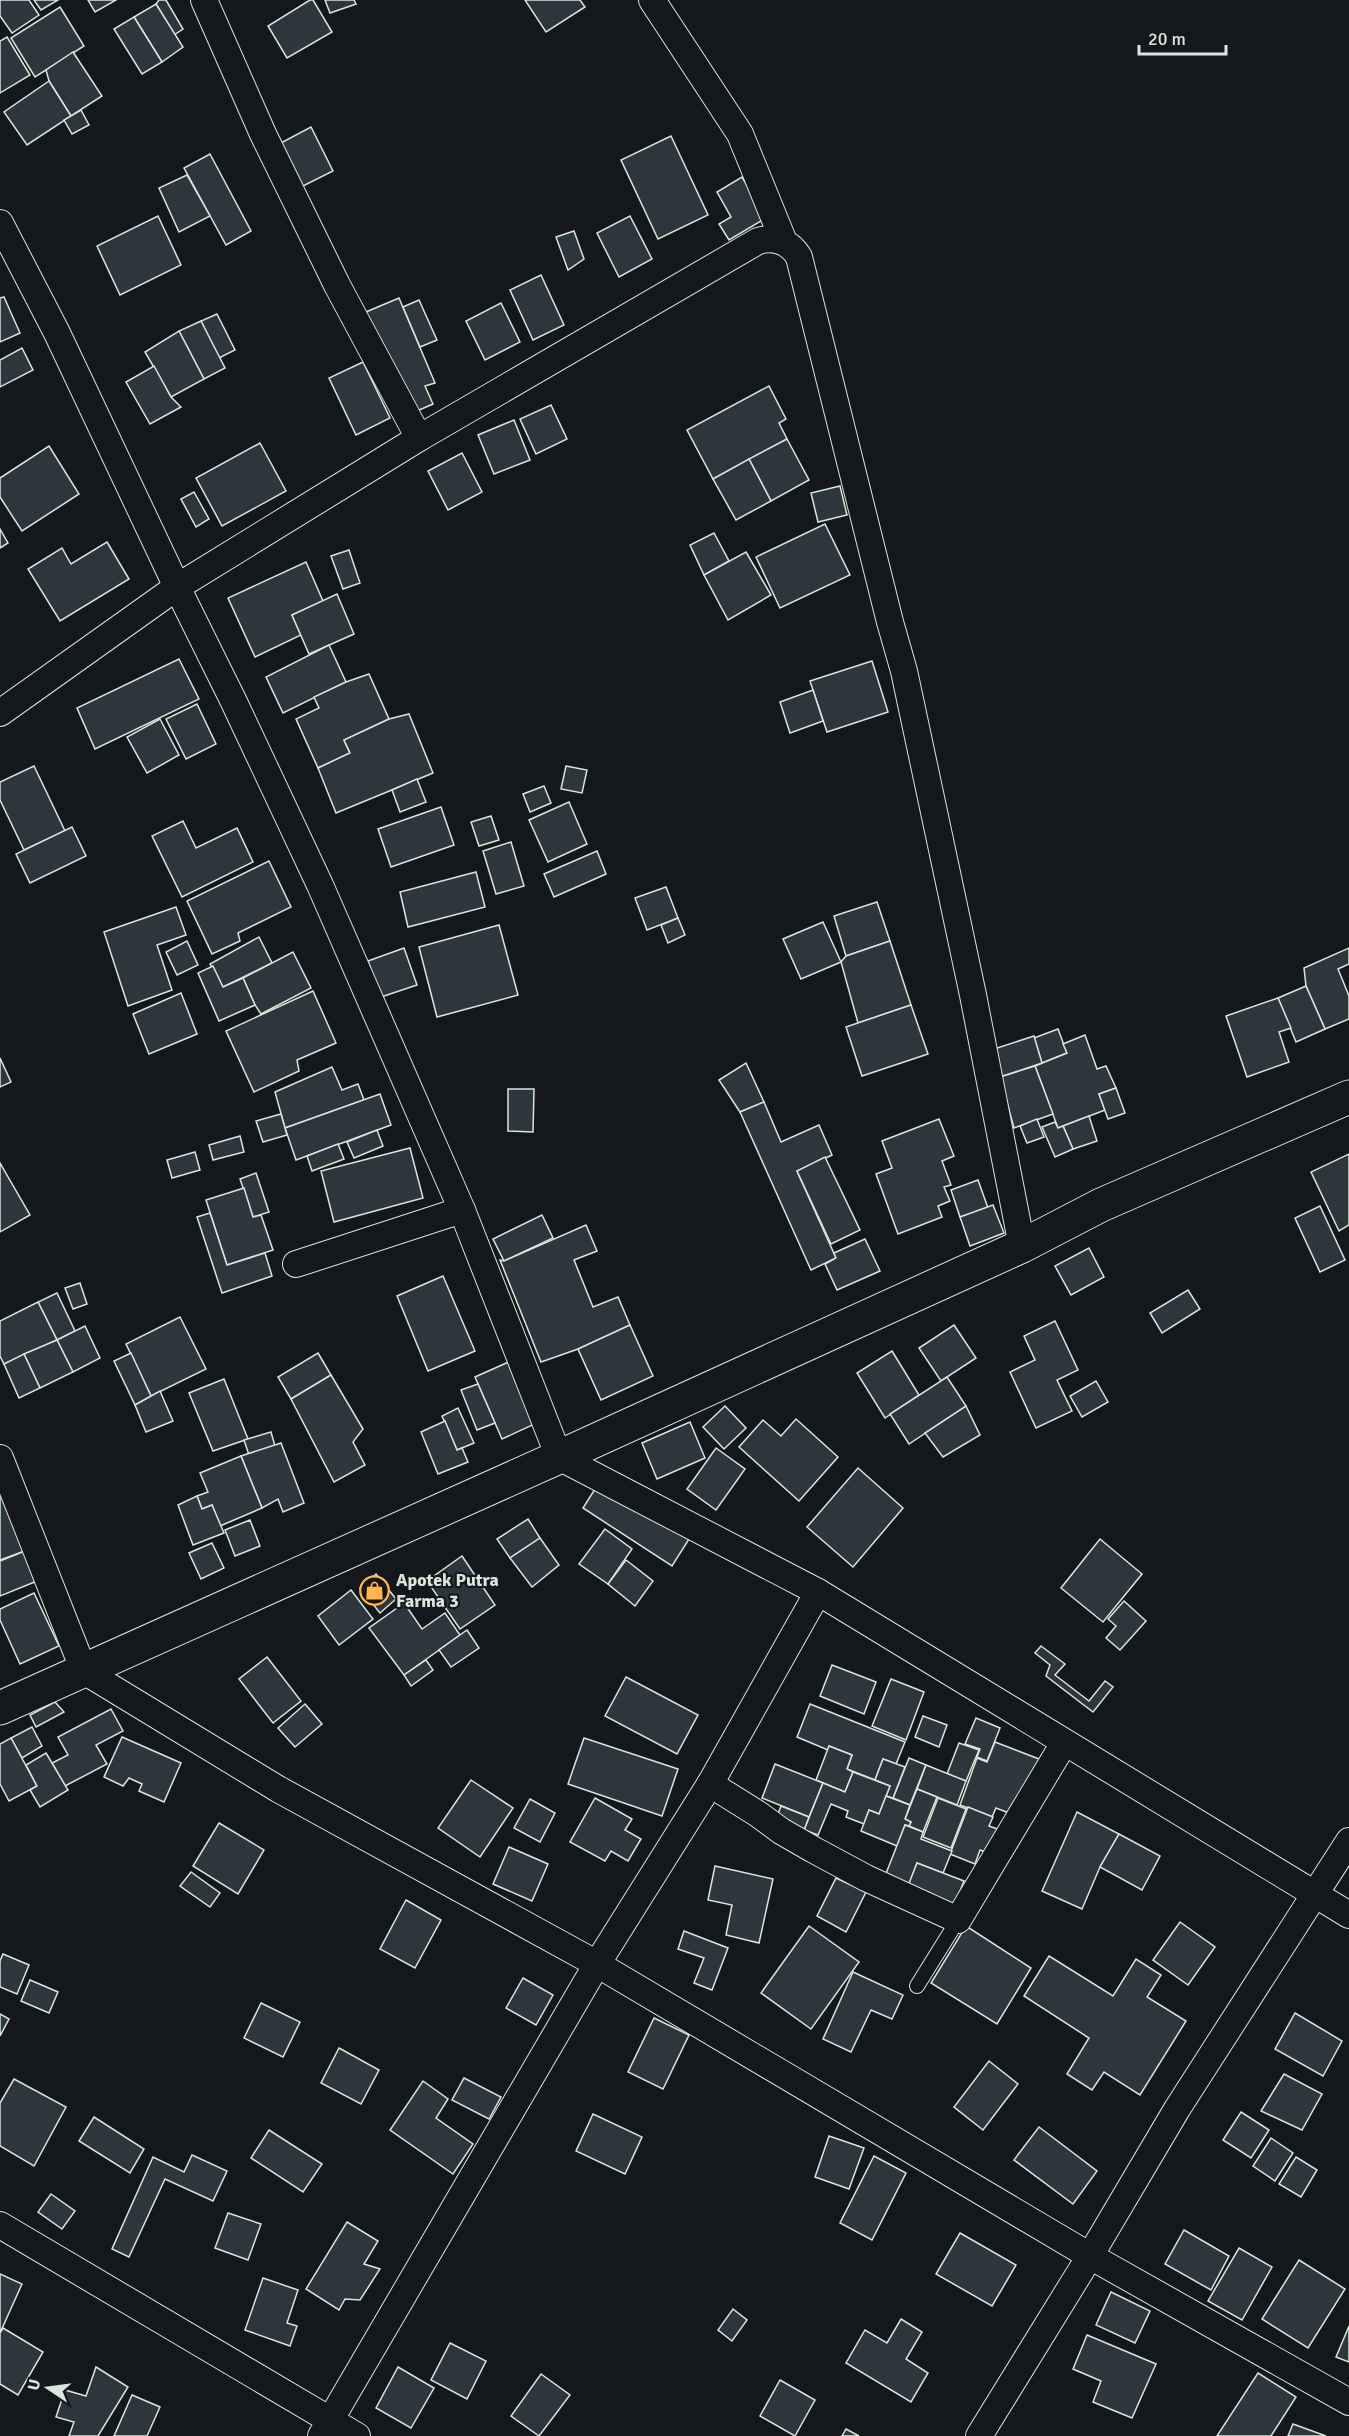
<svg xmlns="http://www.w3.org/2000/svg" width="1349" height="2436" font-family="Signika,sans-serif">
<rect width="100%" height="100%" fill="#14181c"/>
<!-- building -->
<g fill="#2c363c" stroke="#d8e6dc" stroke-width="1.5">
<path d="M0,0H29L39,15L12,33L0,16Z"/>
<path d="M34,0H58L41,10Z"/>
<path d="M88,0H116L95,12Z"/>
<path d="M159,0H166L183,29L174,35L156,4Z"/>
<path d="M310,0H313L332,32L287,58L268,26Z"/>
<path d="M325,0H354L356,4L330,13Z"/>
<path d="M525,0H580L585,7L546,32Z"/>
<path d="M156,4L183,47L162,62L134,17Z"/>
<path d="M60,7L84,46L35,77L11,38Z"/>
<path d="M134,17L162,62L142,74L114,29Z"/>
<path d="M7,37L30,75L0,93V41Z"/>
<path d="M73,52L102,96L71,116L49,81L46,70Z"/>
<path d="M49,81L71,116L27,145L4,112Z"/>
<path d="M81,110L89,125L72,134L64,120Z"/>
<path d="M311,127L333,171L299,188L277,145Z"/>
<path d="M671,136L708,215L658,239L621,160Z"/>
<path d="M210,154L251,231L226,245L184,168Z"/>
<path d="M187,175L210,216L179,232L159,188Z"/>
<path d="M742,177L766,218L729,240L719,224L731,217L717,192Z"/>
<path d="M158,216L181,265L120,295L97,246Z"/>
<path d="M630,216L652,259L619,277L597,233Z"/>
<path d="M574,231L584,259L568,270L556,237Z"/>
<path d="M541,275L564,325L533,340L510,290Z"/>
<path d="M4,297L20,333L0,342V298Z"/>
<path d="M399,298L435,383L425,386L433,404L410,414L366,312Z"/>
<path d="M419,300L437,340L420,347L403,307Z"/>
<path d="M501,303L520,342L485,360L466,321Z"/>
<path d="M217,314L235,350L219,358L201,321Z"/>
<path d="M201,321L225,368L204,379L179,331Z"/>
<path d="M179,331L204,379L171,397L145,352Z"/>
<path d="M22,348L33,370L0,387V360Z"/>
<path d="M363,362L390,418L356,435L329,378Z"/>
<path d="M154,366L171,397L181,407L150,424L126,382Z"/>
<path d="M769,386L786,419L779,423L787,439L713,479L687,430Z"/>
<path d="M551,405L567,439L536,454L520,419Z"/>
<path d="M514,420L530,460L494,474L478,435Z"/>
<path d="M787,439L809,480L771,501L749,459Z"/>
<path d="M260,443L286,491L222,526L196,478Z"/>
<path d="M49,446L79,494L22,531L0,497V478Z"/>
<path d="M462,453L482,492L448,510L428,471Z"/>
<path d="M749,459L771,501L736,520L713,479Z"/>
<path d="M840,486L847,515L818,522L811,493Z"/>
<path d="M194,492L209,519L196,527L181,499Z"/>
<path d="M825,524L850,575L780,608L756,557Z"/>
<path d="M0,529L8,543L0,548Z"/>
<path d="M714,533L729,561L704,575L690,545Z"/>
<path d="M107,542L129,579L60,621L28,569L62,548L71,564Z"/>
<path d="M349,550L360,583L343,589L331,556Z"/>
<path d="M746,552L771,595L728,620L704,575Z"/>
<path d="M306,562L323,601L292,615L301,635L255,657L228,598Z"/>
<path d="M337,594L354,634L309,654L292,615Z"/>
<path d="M329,645L346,682L283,713L266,677Z"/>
<path d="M179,659L199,699L95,749L77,708Z"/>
<path d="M872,661L888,712L827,732L810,681Z"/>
<path d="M369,674L389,719L344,740L350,753L318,768L296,719L319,708L314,697L346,682Z"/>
<path d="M813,690L823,721L790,733L780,702Z"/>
<path d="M197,704L216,744L186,759L166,719Z"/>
<path d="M409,714L433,773L336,813L318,768L350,753L344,740L389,719Z"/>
<path d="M160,719L179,755L147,773L127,737Z"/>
<path d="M34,766L65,831L24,850L0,800V782Z"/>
<path d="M566,766L587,770L582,793L561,789Z"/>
<path d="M417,779L426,802L400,812L392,790Z"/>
<path d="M544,786L551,803L530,812L523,794Z"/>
<path d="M569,802L587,844L548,862L529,820Z"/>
<path d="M441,807L454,845L391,867L378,829Z"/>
<path d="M491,816L499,840L479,846L471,822Z"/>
<path d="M183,821L196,848L237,828L253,862L182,897L152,836Z"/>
<path d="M72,827L86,856L30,883L16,854Z"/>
<path d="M511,842L524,886L496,894L483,851Z"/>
<path d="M597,851L606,874L554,897L544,874Z"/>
<path d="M269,861L291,907L238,933L240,941L212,954L187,901Z"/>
<path d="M476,872L485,907L408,927L400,892Z"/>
<path d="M666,887L678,918L647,930L635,898Z"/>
<path d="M877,902L890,941L846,956L834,916Z"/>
<path d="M176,907L186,935L157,945L172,990L128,1006L104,932Z"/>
<path d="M678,918L685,935L668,943L661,925Z"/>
<path d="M823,922L841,962L801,979L783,939Z"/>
<path d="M499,925L518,995L437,1017L419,947Z"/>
<path d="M259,937L272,963L223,987L210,964Z"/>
<path d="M187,941L198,965L177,975L166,952Z"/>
<path d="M890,941L911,1005L858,1023L841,962L846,956Z"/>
<path d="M404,948L417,985L381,997L368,961Z"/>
<path d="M1349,948V964L1338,969L1349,996V1019L1325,1029L1306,986L1304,968Z"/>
<path d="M293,952L311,988L261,1014L255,1005L243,978Z"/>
<path d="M213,966L223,987L243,978L255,1005L219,1021L198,973Z"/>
<path d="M1306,986L1325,1029L1296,1042L1278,998Z"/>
<path d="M313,991L336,1043L297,1060L299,1071L254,1092L226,1031Z"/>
<path d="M181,993L197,1034L149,1054L133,1014Z"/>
<path d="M1278,998L1291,1028L1279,1032L1289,1062L1247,1077L1226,1016Z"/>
<path d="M911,1005L928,1054L862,1076L846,1027Z"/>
<path d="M1058,1029L1067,1053L1042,1063L1034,1038Z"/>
<path d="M1085,1035L1097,1069L1106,1066L1116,1088L1099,1094L1105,1110L1058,1128L1035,1066L1067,1053L1063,1044Z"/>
<path d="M1034,1036L1042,1063L1000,1077L991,1050Z"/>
<path d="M0,1058L11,1082L0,1087Z"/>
<path d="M746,1063L764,1102L740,1112L719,1080Z"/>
<path d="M1035,1066L1053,1114L1014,1128L1000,1077Z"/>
<path d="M332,1067L342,1090L358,1084L364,1100L285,1128L275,1092Z"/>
<path d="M1116,1088L1125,1113L1108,1119L1099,1094Z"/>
<path d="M508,1089H534L533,1132L508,1131Z"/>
<path d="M380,1094L391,1125L296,1160L285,1128Z"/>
<path d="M764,1102L781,1142L819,1125L832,1155L797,1171L836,1258L811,1270L740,1112Z"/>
<path d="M281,1114L287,1135L263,1142L256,1121Z"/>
<path d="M1089,1116L1097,1141L1073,1149L1063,1126Z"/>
<path d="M939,1119L954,1156L942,1161L951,1185L944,1187L950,1201L938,1206L942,1217L898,1234L876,1174L892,1168L882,1141Z"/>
<path d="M1037,1119L1044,1137L1027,1143L1020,1126Z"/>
<path d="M1055,1122L1058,1128L1063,1126L1073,1149L1055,1157L1042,1127Z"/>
<path d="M377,1130L383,1146L354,1158L347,1142Z"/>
<path d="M240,1136L244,1152L213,1160L209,1145Z"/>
<path d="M338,1144L344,1159L312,1171L307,1156Z"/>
<path d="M410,1148L423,1198L334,1222L321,1171Z"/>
<path d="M195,1152L200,1170L172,1178L167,1160Z"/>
<path d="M1349,1154V1225L1339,1231L1311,1172Z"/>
<path d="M825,1157L860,1230L831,1244L797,1171Z"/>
<path d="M0,1163L30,1215L0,1232Z"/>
<path d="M256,1173L269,1212L253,1217L240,1179Z"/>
<path d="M978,1180L988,1208L960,1217L951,1190Z"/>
<path d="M244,1188L253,1217L261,1215L273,1250L227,1265L206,1200Z"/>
<path d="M993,1205L1004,1233L970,1246L960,1217Z"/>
<path d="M1320,1206L1345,1260L1320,1272L1295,1218Z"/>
<path d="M210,1213L227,1265L265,1253L272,1276L222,1293L197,1217Z"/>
<path d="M542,1215L553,1238L504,1261L493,1239Z"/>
<path d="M586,1225L597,1251L574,1260L593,1307L618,1297L630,1325L578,1349L541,1362L500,1260L504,1261Z"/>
<path d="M865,1239L880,1271L837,1290L825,1264L836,1258L834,1253Z"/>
<path d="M1089,1248L1104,1277L1071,1295L1055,1266Z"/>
<path d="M443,1276L475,1351L428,1371L397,1296Z"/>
<path d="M80,1283L87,1304L73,1309L65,1288Z"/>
<path d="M1188,1290L1200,1309L1162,1333L1150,1313Z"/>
<path d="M57,1293L75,1331L57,1340L38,1302Z"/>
<path d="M38,1302L57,1340L4,1364L0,1356V1321Z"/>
<path d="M180,1317L206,1369L151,1396L126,1344Z"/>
<path d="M1055,1321L1078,1370L1057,1380L1072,1411L1036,1428L1010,1372L1035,1360L1024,1336Z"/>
<path d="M630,1325L653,1376L601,1400L578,1349Z"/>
<path d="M954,1325L976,1358L941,1381L919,1348Z"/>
<path d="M85,1326L100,1358L73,1372L57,1340Z"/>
<path d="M57,1340L73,1372L40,1388L24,1354Z"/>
<path d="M892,1351L919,1395L885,1418L857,1373Z"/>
<path d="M131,1353L151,1396L135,1405L114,1361Z"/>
<path d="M318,1353L331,1375L291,1399L278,1377Z"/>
<path d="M24,1354L40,1388L19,1398L4,1364Z"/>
<path d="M513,1360L541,1421L502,1439L475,1377Z"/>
<path d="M331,1375L363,1429L353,1442L365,1465L334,1482L291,1399Z"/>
<path d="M947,1377L966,1406L909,1444L890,1414Z"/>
<path d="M224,1379L248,1439L213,1451L189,1393Z"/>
<path d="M1096,1381L1108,1402L1082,1417L1070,1396Z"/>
<path d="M478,1384L495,1423L477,1430L461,1390Z"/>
<path d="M160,1391L173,1421L146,1432L135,1405Z"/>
<path d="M725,1406L746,1428L724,1449L703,1427Z"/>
<path d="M966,1406L980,1435L943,1457L925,1433Z"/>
<path d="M458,1408L474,1443L457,1450L442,1416Z"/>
<path d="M796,1419L838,1457L799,1501L739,1447L763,1420L781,1436Z"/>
<path d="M445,1421L457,1450L462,1448L468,1462L438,1474L421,1432Z"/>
<path d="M690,1422L705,1458L657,1479L642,1443Z"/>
<path d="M271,1432L275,1446L249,1455L244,1440Z"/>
<path d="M281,1443L304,1503L283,1512L278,1499L262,1508L241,1456Z"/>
<path d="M716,1448L745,1469L716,1510L687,1489Z"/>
<path d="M241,1456L262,1508L220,1526L212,1505L202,1509L197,1496L208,1492L200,1473Z"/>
<path d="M858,1468L903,1508L853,1567L807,1527Z"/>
<path d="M607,1470L696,1528L672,1566L583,1508Z"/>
<path d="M0,1480L30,1549L0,1560Z"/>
<path d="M197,1496L202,1509L212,1505L224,1533L193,1545L178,1505Z"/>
<path d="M528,1519L540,1538L510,1558L497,1539Z"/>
<path d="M250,1520L260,1546L235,1556L225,1530Z"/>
<path d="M605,1529L632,1549L608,1584L579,1564Z"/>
<path d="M540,1538L559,1565L532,1587L510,1558Z"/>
<path d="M1100,1539L1142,1574L1103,1622L1061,1588Z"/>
<path d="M212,1543L224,1568L201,1579L189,1553Z"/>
<path d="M30,1549L42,1579L0,1596V1561Z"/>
<path d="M462,1556L495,1605L460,1629L427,1581Z"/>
<path d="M626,1560L653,1581L635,1606L608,1584Z"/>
<path d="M376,1574L396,1599L380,1613L360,1588Z"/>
<path d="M351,1590L373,1619L339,1645L318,1616Z"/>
<path d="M34,1593L59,1646L20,1664L0,1620V1609Z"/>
<path d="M1124,1601L1146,1621L1120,1650L1106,1638L1116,1626L1108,1619Z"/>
<path d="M404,1603L422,1629L445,1613L460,1635L404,1675L369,1628Z"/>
<path d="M467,1630L479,1648L451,1667L439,1650Z"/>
<path d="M1041,1646L1065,1664L1055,1675L1089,1701L1105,1681L1113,1687L1093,1712L1046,1676L1050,1665L1035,1653Z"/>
<path d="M267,1657L301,1701L273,1723L239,1679Z"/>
<path d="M426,1660L433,1670L411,1686L404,1675Z"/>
<path d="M832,1665L876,1682L864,1714L820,1696Z"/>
<path d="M626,1677L698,1715L677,1754L605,1716Z"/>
<path d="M891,1679L924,1692L906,1740L872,1726Z"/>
<path d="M55,1702L64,1712L36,1727L30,1715Z"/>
<path d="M305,1704L322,1724L295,1747L278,1728Z"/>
<path d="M810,1704L905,1742L896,1764L883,1759L875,1780L847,1769L852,1755L829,1746L828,1750L797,1737Z"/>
<path d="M111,1709L123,1731L96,1745L107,1764L65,1786L52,1763L68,1755L58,1737Z"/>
<path d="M923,1716L947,1725L939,1747L915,1737Z"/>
<path d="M976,1718L1000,1728L987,1761L977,1757L980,1749L965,1744Z"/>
<path d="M32,1727L42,1746L22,1758L11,1738Z"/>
<path d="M122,1737L181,1763L164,1802L139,1791L142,1784L129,1778L123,1786L104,1777Z"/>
<path d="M11,1738L37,1786L9,1801L0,1784V1744Z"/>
<path d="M584,1738L678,1769L662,1816L568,1784Z"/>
<path d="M995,1742L1039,1759L1017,1816L996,1808L992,1817L960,1805L977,1758L987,1762Z"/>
<path d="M959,1743L979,1750L966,1781L947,1774Z"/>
<path d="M829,1746L852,1755L847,1769L853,1772L845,1792L816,1780Z"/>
<path d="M46,1753L68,1790L40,1807L30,1790L37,1786L26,1765Z"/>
<path d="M909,1758L926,1765L910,1805L893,1798Z"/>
<path d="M883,1759L905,1767L893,1798L886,1796L890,1786L875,1780Z"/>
<path d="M775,1764L823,1783L809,1817L762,1798Z"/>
<path d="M926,1765L966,1781L957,1805L917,1789Z"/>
<path d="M853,1772L890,1786L879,1814L869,1810L864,1824L846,1817L848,1811L831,1804L818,1835L804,1830L823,1783L845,1792Z"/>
<path d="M471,1780L513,1808L480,1857L438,1828Z"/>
<path d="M917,1789L937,1797L923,1832L909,1826L911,1822L905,1819Z"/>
<path d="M886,1796L910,1805L905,1819L911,1822L909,1826L905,1825L897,1846L861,1831L869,1810L879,1814Z"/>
<path d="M595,1798L632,1819L625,1830L641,1839L628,1861L611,1851L605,1861L570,1842Z"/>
<path d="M938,1798L966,1809L951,1848L923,1837Z"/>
<path d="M530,1799L555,1813L540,1842L514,1828Z"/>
<path d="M781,1806L809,1817L804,1830L776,1819Z"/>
<path d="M968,1807L993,1817L989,1826L1003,1831L994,1855L980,1850L975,1864L950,1854Z"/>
<path d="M1077,1812L1119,1834L1100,1867L1082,1909L1042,1891Z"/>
<path d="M219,1823L264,1850L238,1894L193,1866Z"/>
<path d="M905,1825L923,1832L921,1839L952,1851L943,1873L917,1863L909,1885L885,1876Z"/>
<path d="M1119,1834L1160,1856L1142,1890L1100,1867Z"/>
<path d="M509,1847L548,1864L532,1901L493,1884Z"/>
<path d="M917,1863L964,1881L953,1909L906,1891Z"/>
<path d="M715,1866L773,1879L759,1943L726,1935L732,1905L708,1900Z"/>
<path d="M191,1872L220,1893L210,1907L180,1886Z"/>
<path d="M836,1878L866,1892L846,1932L817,1916Z"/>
<path d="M406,1900L441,1920L415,1968L380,1949Z"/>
<path d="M1180,1922L1215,1947L1188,1985L1153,1960Z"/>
<path d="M809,1926L859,1962L811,2029L761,1993Z"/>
<path d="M966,1926L1031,1968L997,2024L931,1983Z"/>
<path d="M684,1931L728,1948L712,1990L694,1983L704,1958L678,1949Z"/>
<path d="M3,1954L29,1965L17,1994L0,1987V1961Z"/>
<path d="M1049,1956L1113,1996L1136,1959L1161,1975L1147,1997L1186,2021L1140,2095L1104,2072L1092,2090L1067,2074L1089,2038L1024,1996Z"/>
<path d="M853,1972L903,1995L892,2019L871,2010L851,2052L823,2039Z"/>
<path d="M523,1978L553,1995L536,2025L506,2008Z"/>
<path d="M30,1980L58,1992L49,2013L21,2001Z"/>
<path d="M261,2003L300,2022L283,2057L244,2038Z"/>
<path d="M1295,2013L1342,2041L1323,2076L1275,2049Z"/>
<path d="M0,2014L9,2019L0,2036Z"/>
<path d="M654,2018L689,2035L663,2089L628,2072Z"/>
<path d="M339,2048L379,2070L361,2104L321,2083Z"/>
<path d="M989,2061L1018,2084L983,2130L954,2107Z"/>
<path d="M1284,2074L1322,2094L1302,2130L1261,2111Z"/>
<path d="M464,2078L501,2097L489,2119L452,2100Z"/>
<path d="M14,2079L66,2107L34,2166L0,2146V2103Z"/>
<path d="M423,2081L448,2099L436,2118L473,2144L453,2174L390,2130Z"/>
<path d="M1241,2112L1269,2130L1251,2158L1223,2140Z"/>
<path d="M593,2114L642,2137L625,2174L576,2151Z"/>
<path d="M94,2117L144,2149L130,2173L79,2141Z"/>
<path d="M1039,2127L1097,2171L1073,2204L1014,2160Z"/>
<path d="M269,2130L322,2164L303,2192L251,2158Z"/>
<path d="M829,2136L864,2148L849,2189L815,2177Z"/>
<path d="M1271,2138L1293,2153L1275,2181L1253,2166Z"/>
<path d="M192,2155L227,2171L213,2201L165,2179L129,2257L112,2249L153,2157L184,2172Z"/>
<path d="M874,2156L906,2173L872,2240L840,2223Z"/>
<path d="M1296,2157L1317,2170L1301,2197L1279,2184Z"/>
<path d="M51,2194L75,2211L62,2229L38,2212Z"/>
<path d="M228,2213L261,2224L248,2260L215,2248Z"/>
<path d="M347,2222L378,2241L364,2264L380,2269L360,2300L345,2299L339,2310L306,2289Z"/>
<path d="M1184,2230L1229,2256L1211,2290L1165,2264Z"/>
<path d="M960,2233L1016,2265L992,2306L936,2274Z"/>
<path d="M1239,2248L1272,2267L1242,2320L1208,2301Z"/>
<path d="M1299,2260L1345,2289L1308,2348L1262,2319Z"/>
<path d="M0,2274L22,2284L0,2333Z"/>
<path d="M263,2278L298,2290L287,2323L297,2326L290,2346L245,2330Z"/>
<path d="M1111,2292L1150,2311L1135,2343L1096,2325Z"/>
<path d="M733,2309L747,2320L732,2341L718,2330Z"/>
<path d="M901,2319L922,2332L906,2359L928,2373L911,2402L846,2363L865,2330L887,2343Z"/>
<path d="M1349,2326V2362L1336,2357Z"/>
<path d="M3,2328L43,2352L18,2395L0,2384V2333Z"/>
<path d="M1087,2335L1156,2364L1132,2418L1093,2402L1101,2381L1073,2369Z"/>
<path d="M450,2343L486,2361L467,2399L431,2380Z"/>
<path d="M96,2367L128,2387L98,2436H69L74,2422L56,2417L65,2390L86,2396Z"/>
<path d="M398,2367L434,2388L411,2428L376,2408Z"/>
<path d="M1258,2373L1296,2397L1271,2436H1217Z"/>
<path d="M541,2374L570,2395L539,2436L511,2416Z"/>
<path d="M780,2380L815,2400L795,2436L760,2416Z"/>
<path d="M132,2395L160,2407L147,2436H114Z"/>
<path d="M1293,2424L1326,2436H1288Z"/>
<path d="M846,2429L859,2436H842Z"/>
</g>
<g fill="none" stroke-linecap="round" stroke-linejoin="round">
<defs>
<path id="service" d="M917,1986L958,1920"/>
<g id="minor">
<path d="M204,0L263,134L337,285L419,438"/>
<path d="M652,0L740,134L784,242"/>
<path d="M0,223L57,333L177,587L233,700L320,885L462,1210L559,1457L818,1592L1349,1915"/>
<path d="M0,713L177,587L419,438L758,241C775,236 790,242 799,257L890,622L904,671L973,995L1022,1246"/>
<path d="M296,1264L462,1210"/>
<path d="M0,1458L84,1671L278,1789L597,1964L1090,2256L1349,2402"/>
<path d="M710,1784L758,1814L781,1831L814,1850L866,1878L958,1920L1064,1743"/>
<path d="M0,2225L357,2436"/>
<path d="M321,2436L597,1964L710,1784L818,1592"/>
<path d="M979,2436L1090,2256L1177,2109L1349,1841"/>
</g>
<path id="tertiary" d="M0,1708L559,1457L1022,1246L1101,1205L1349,1097"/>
</defs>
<!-- service casing -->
<use href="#service" stroke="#d8e6dc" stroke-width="16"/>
<!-- minor casing -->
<use href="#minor" stroke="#d8e6dc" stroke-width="28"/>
<!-- tertiary casing -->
<use href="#tertiary" stroke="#d8e6dc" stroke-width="35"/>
<!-- service -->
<use href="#service" stroke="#14181c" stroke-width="14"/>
<!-- minor -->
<use href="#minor" stroke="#14181c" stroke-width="26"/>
<!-- tertiary -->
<use href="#tertiary" stroke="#14181c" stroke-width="33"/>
</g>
<!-- icons -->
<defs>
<symbol id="shop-ring" viewBox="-11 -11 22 22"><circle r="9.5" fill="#14181c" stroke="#ffb74d" stroke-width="1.5"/><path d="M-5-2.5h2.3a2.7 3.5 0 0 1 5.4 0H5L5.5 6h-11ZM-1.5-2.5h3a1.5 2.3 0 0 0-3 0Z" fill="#ffb74d"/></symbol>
</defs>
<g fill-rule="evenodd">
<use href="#shop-ring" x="358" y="1574" width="33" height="33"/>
</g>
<g text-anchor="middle" stroke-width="4.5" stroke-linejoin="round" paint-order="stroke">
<!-- poi labels -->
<g font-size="18" font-weight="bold" fill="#d8e6dc" stroke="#14181c" text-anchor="start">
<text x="396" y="1586">Apotek Putra<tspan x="396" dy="21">Farma 3</tspan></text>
</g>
</g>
<!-- north arrow -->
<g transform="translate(48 2388) rotate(283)" stroke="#14181c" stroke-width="4.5" paint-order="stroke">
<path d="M0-4.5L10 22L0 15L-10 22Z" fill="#d8e6dc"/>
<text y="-9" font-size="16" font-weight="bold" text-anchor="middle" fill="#d8e6dc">U</text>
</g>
<!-- scale -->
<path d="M1139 45v9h87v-9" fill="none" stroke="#d8e6dc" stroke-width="3"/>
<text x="1148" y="45" font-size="18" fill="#d8e6dc" stroke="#14181c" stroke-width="4.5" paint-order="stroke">20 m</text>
</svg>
